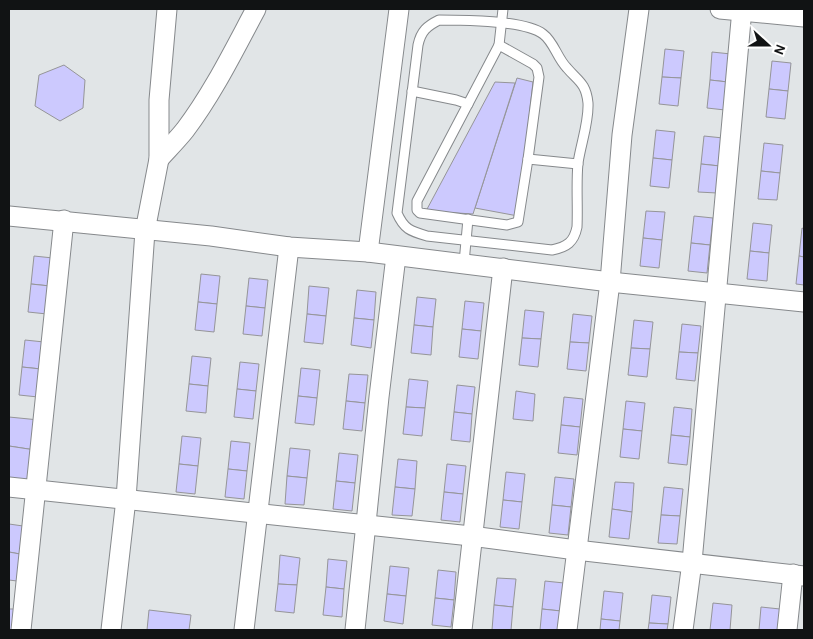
<svg xmlns="http://www.w3.org/2000/svg" width="813" height="639" font-family="Karla,sans-serif">
<rect width="100%" height="100%" fill="#e1e5e7"/>
<!-- building -->
<g fill="#ccc9fe" stroke="#959598">
<path d="M665,49L684,51L681,78L662,77Z"/>
<path d="M712,52L731,54L728,82L710,80Z"/>
<path d="M772,61L791,63L788,91L769,89Z"/>
<path d="M64,65L85,80L83,108L60,121L35,106L39,75Z"/>
<path d="M662,77L681,78L678,106L659,104Z"/>
<path d="M517,78L533,82L518,216L475,208Z"/>
<path d="M710,80L728,82L725,110L707,108Z"/>
<path d="M495,82L515,83L473,214L426,211Z"/>
<path d="M769,89L788,91L785,119L766,117Z"/>
<path d="M656,130L675,132L672,160L653,158Z"/>
<path d="M704,136L723,138L720,166L701,164Z"/>
<path d="M764,143L783,145L780,173L761,171Z"/>
<path d="M653,158L672,160L669,188L650,186Z"/>
<path d="M701,164L720,166L717,193L698,192Z"/>
<path d="M761,171L780,173L777,200L758,199Z"/>
<path d="M646,211L665,212L662,240L643,238Z"/>
<path d="M694,216L713,218L710,245L691,243Z"/>
<path d="M753,223L772,225L769,253L750,251Z"/>
<path d="M802,228L804,229V257L799,256Z"/>
<path d="M643,238L662,240L659,268L640,266Z"/>
<path d="M691,243L710,245L707,273L688,271Z"/>
<path d="M750,251L769,253L767,281L747,279Z"/>
<path d="M34,256L53,258L50,286L31,284Z"/>
<path d="M799,256L804,257V285L796,284Z"/>
<path d="M201,274L220,276L217,304L198,302Z"/>
<path d="M249,278L268,280L265,308L246,306Z"/>
<path d="M31,284L50,286L47,314L28,312Z"/>
<path d="M309,286L329,288L326,316L307,314Z"/>
<path d="M357,290L376,292L374,320L354,318Z"/>
<path d="M417,297L436,299L433,327L414,325Z"/>
<path d="M465,301L484,303L481,331L462,329Z"/>
<path d="M198,302L217,304L214,332L195,330Z"/>
<path d="M246,306L265,308L262,336L243,334Z"/>
<path d="M525,310L544,312L541,339L522,338Z"/>
<path d="M307,314L326,316L323,344L304,342Z"/>
<path d="M573,314L592,316L589,343L570,342Z"/>
<path d="M354,318L374,320L371,348L351,345Z"/>
<path d="M634,320L653,322L650,349L631,348Z"/>
<path d="M682,324L701,326L698,353L679,352Z"/>
<path d="M414,325L433,327L431,355L411,353Z"/>
<path d="M462,329L481,331L478,359L459,357Z"/>
<path d="M522,338L541,339L538,367L519,365Z"/>
<path d="M25,340L44,342L41,369L22,367Z"/>
<path d="M570,342L589,343L586,371L567,369Z"/>
<path d="M631,348L650,349L647,377L628,375Z"/>
<path d="M679,352L698,353L695,381L676,379Z"/>
<path d="M192,356L211,358L208,386L189,384Z"/>
<path d="M240,362L259,364L256,391L237,389Z"/>
<path d="M22,367L41,369L38,397L19,395Z"/>
<path d="M301,368L320,370L317,398L298,396Z"/>
<path d="M349,374L368,375L365,403L346,401Z"/>
<path d="M409,379L428,381L425,408L406,407Z"/>
<path d="M189,384L208,386L206,413L186,411Z"/>
<path d="M457,385L475,387L472,414L454,412Z"/>
<path d="M237,389L256,391L253,419L234,417Z"/>
<path d="M516,391L535,394L533,421L513,419Z"/>
<path d="M298,396L317,398L314,425L295,423Z"/>
<path d="M564,397L583,399L580,427L561,425Z"/>
<path d="M346,401L365,403L362,431L343,429Z"/>
<path d="M626,401L645,403L642,431L623,429Z"/>
<path d="M406,407L425,408L422,436L403,434Z"/>
<path d="M674,407L692,409L690,437L671,435Z"/>
<path d="M454,412L472,414L470,442L451,440Z"/>
<path d="M9,417L39,420L35,450L9,446Z"/>
<path d="M561,425L580,427L577,455L558,453Z"/>
<path d="M623,429L642,431L639,459L620,457Z"/>
<path d="M671,435L690,437L687,465L668,463Z"/>
<path d="M182,436L201,438L198,466L179,464Z"/>
<path d="M231,441L250,443L247,471L228,469Z"/>
<path d="M9,446L35,450L32,482L9,479Z"/>
<path d="M290,448L310,450L307,478L287,476Z"/>
<path d="M339,453L358,455L355,483L336,481Z"/>
<path d="M398,459L417,461L415,489L395,487Z"/>
<path d="M179,464L198,466L195,494L176,492Z"/>
<path d="M447,464L466,466L463,494L444,492Z"/>
<path d="M228,469L247,471L244,499L225,497Z"/>
<path d="M506,472L525,474L522,502L503,500Z"/>
<path d="M287,476L307,478L304,505L285,504Z"/>
<path d="M555,477L574,479L571,507L552,505Z"/>
<path d="M336,481L355,483L352,511L333,509Z"/>
<path d="M615,482L634,483L632,512L612,509Z"/>
<path d="M395,487L415,489L412,516L392,515Z"/>
<path d="M664,487L683,489L680,516L661,515Z"/>
<path d="M444,492L463,494L460,522L441,520Z"/>
<path d="M503,500L522,502L519,529L500,527Z"/>
<path d="M552,505L571,507L568,535L549,533Z"/>
<path d="M612,509L632,512L629,539L609,537Z"/>
<path d="M661,515L680,516L677,544L658,543Z"/>
<path d="M9,524L23,526L20,554L9,552Z"/>
<path d="M9,552L20,554L17,581L9,580Z"/>
<path d="M280,555L300,558L297,585L278,584Z"/>
<path d="M328,559L347,561L344,589L326,587Z"/>
<path d="M390,566L409,568L406,596L387,594Z"/>
<path d="M438,570L456,572L454,600L435,598Z"/>
<path d="M497,578L516,579L513,607L494,605Z"/>
<path d="M545,581L564,583L561,611L542,609Z"/>
<path d="M278,584L297,585L294,613L275,611Z"/>
<path d="M326,587L344,589L342,617L323,615Z"/>
<path d="M604,591L623,593L620,621L601,619Z"/>
<path d="M387,594L406,596L403,624L384,621Z"/>
<path d="M652,595L671,597L668,624L649,623Z"/>
<path d="M435,598L454,600L451,627L432,625Z"/>
<path d="M713,603L732,605L730,630H710Z"/>
<path d="M494,605L513,607L511,630H492Z"/>
<path d="M761,607L780,609L778,630H759Z"/>
<path d="M9,609H15L13,630H9Z"/>
<path d="M542,609L561,611L559,630H540Z"/>
<path d="M149,610L191,615L189,630H147Z"/>
<path d="M601,619L620,621L619,630H600Z"/>
<path d="M649,623L668,624L667,630H648Z"/>
</g>
<g fill="none" stroke-linecap="round" stroke-linejoin="round">
<defs>
<g id="lane">
<path d="M439,20C463,20 524,20 543,34C554,42 557,58 567,68C578,81 586,83 588,103C589,122 581,143 578,163C576,184 578,206 577,227C574,242 567,247 552,250L427,236C410,231 404,229 397,213L418,45C421,31 427,26 439,20Z"/>
<path d="M499,45L533,64L537,68L539,77L528,159L518,222L507,225L420,213L417,210V201Z"/>
<path d="M499,45L503,9"/>
<path d="M412,91L456,100L468,104"/>
<path d="M528,159L578,164"/>
<path d="M464,263L468,219"/>
</g>
<g id="street">
<path d="M720,9L804,17"/>
<path d="M159,159C167,150 177,140 185,130C213,93 234,50 256,9"/>
<path d="M9,216L211,236L289,247L368,252L610,282L804,302"/>
<path d="M368,252L399,9"/>
<path d="M9,487L471,536L576,550L804,576"/>
<path d="M21,630L64,220"/>
<path d="M111,630L126,499L145,231L159,159V100L167,9"/>
<path d="M244,630L289,247"/>
<path d="M355,630L379,397L396,256"/>
<path d="M462,630L503,268"/>
<path d="M567,630L610,282L622,135L639,9"/>
<path d="M683,630L692,562L742,9"/>
<path d="M787,630L793,574"/>
</g>
</defs>
<!-- lane casing -->
<use href="#lane" stroke="#86898c" stroke-width="11"/>
<!-- street casing -->
<use href="#street" stroke="#86898c" stroke-width="21"/>
<!-- lane -->
<use href="#lane" stroke="#fff" stroke-width="9"/>
<!-- street -->
<use href="#street" stroke="#fff" stroke-width="19"/>
</g>
<!-- border -->
<rect width="813" height="639" fill="none" stroke="#111314" stroke-width="20"/>
<!-- north arrow -->
<g transform="translate(768 45) rotate(111)" stroke="#ffffff" stroke-width="4" paint-order="stroke">
<path d="M0-4L9 19L0 12L-9 19Z" fill="#111314"/>
<text y="-8" font-size="14" font-weight="bold" text-anchor="middle" fill="#111314">N</text>
</g>
</svg>
